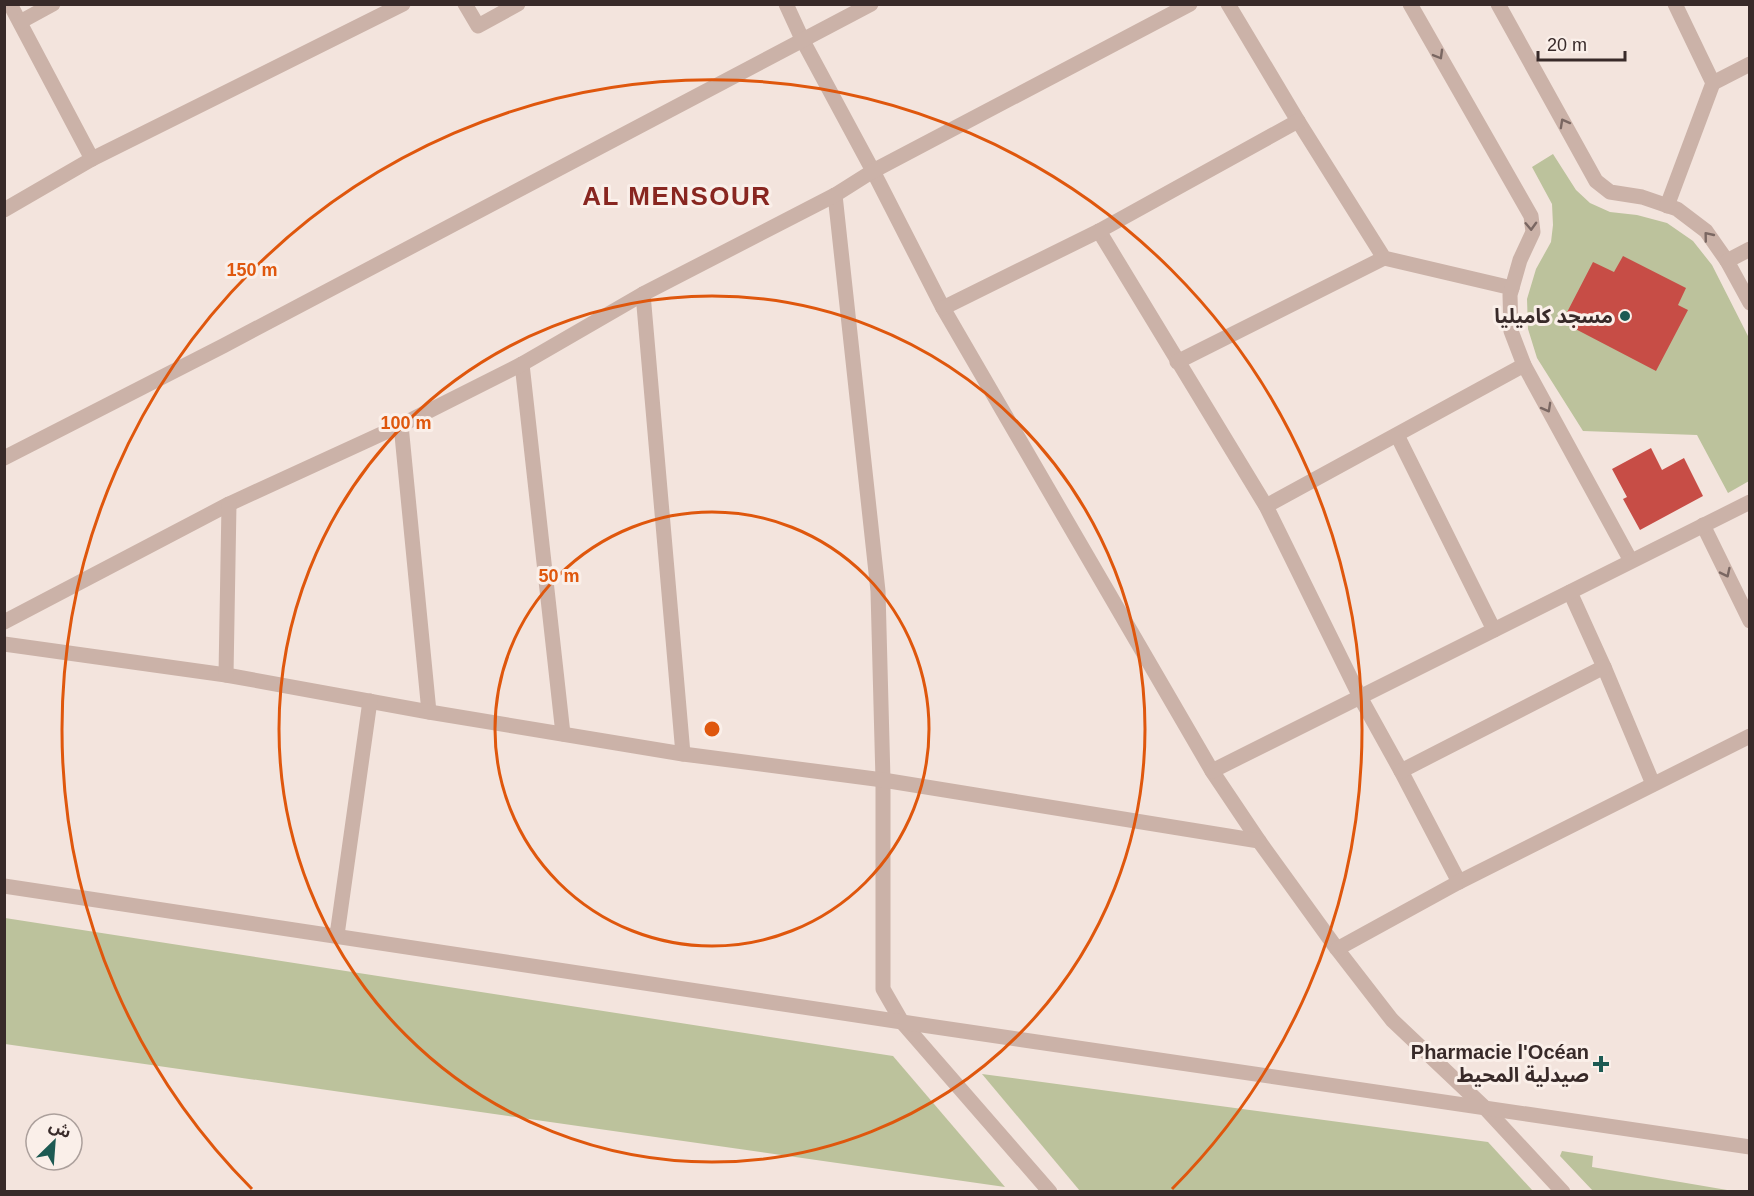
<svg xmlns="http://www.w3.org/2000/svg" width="1754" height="1196" font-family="Helvetica,'Noto Sans Arabic',sans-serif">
<rect width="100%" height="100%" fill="#f3e4dd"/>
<!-- green -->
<g fill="#bcc29c">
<path d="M1553,154L1576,190L1590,203L1610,212L1637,215L1667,223L1693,241L1712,265L1749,338V481L1728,493L1697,435L1583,431L1537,358L1528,329L1527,299L1536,269L1551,242L1553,225L1552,204L1532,167Z"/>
<path d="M5,918L893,1056L1005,1187L5,1044Z"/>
<path d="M982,1074L1488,1142L1533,1191H1080Z"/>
<path d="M1562,1151L1593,1156L1592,1167L1733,1191H1593L1560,1156Z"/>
</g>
<!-- building -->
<g fill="#c74d46">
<path d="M1623,256L1686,288L1678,305L1688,310L1656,371L1562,322L1593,262L1614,272Z"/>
<path d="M1651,448L1662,470L1684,458L1703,496L1640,530L1623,499L1627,497L1612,469Z"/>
</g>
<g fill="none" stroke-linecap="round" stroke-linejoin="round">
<!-- minor -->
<g stroke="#cbb2a8" stroke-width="15">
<path d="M10,4L92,159"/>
<path d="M465,4L478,26L518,4"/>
<path d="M786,4L803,41L873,171L943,308L1212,771L1259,841L1337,949L1392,1020L1484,1107L1563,1192"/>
<path d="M1228,4L1298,121L1384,258L1512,288"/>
<path d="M1410,4L1531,216L1533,232L1520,260L1510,295L1511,331L1524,365L1631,561"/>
<path d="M1498,4L1596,181L1610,192L1642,197L1677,209L1706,231L1727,261L1750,303"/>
<path d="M20,22L53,4"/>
<path d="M1713,83L1750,64"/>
<path d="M835,195L878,591L883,780V989L902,1022L1050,1192"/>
<path d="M1667,206L1713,83L1675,4"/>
<path d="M4,210L92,159L403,4"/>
<path d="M1099,231L1266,506L1360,697L1401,771L1459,882"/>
<path d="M1727,261L1750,249"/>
<path d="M643,294L683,754"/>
<path d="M943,308L1099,231L1298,121"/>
<path d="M1177,362L1384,258"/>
<path d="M522,364L563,734"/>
<path d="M401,425L429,712"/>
<path d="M1397,435L1494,630"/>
<path d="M4,458L223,346L871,4"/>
<path d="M1266,506L1524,365"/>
<path d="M1703,525L1750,621"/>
<path d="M1570,592L1604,667L1653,784"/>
<path d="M4,622L229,504L401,425L522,364L643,294L835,195L873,171L1190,4"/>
<path d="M4,644L226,675L429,712L683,754L883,780L1259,841"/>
<path d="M226,675L229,504"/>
<path d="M1212,771L1750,502"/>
<path d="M1401,771L1604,667"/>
<path d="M4,886L902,1022L1750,1147"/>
<path d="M337,935L370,701"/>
<path d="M1337,949L1459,882L1750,736"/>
</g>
</g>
<!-- one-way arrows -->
<defs><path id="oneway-chevron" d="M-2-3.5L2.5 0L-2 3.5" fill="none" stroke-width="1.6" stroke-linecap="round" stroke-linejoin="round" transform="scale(1.5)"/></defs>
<g stroke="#7a6762">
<use href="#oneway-chevron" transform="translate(1439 55) rotate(60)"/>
<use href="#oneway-chevron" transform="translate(1564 123) rotate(-119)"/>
<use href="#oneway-chevron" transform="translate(1531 226) rotate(88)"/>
<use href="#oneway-chevron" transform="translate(1708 236) rotate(-129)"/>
<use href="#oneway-chevron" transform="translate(1547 408) rotate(61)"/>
<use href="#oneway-chevron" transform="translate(1726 573) rotate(64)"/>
</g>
<!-- distance rings -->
<g fill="none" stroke="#df570d" stroke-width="3">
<circle cx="712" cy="729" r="217"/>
<circle cx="712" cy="729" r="433"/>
<path d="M252 1189A650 650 0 1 1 1172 1189"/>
</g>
<!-- markers -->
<g fill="#1d5a53" stroke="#faefe9" stroke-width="2">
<circle cx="1625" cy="316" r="6"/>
<path d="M1598 1055h6v6h6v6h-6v6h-6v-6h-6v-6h6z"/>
</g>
<g text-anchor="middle" stroke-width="6" stroke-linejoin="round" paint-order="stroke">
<!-- poi labels -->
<g font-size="20" font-weight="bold" fill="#382a29" stroke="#faefe9" text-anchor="end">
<text x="1613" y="323">مسجد كاميليا</text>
<text x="1589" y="1059">Pharmacie l'Océan<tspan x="1589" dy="23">صيدلية المحيط</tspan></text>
</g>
<!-- district labels -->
<g font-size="26" font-weight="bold" letter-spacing="1.5" fill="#882620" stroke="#faefe9">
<text x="677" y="205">AL MENSOUR</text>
</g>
</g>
<circle cx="712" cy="729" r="9" fill="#df570d" stroke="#faefe9" stroke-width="3"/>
<g font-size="18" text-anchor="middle" font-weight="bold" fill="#df570d" stroke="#faefe9" stroke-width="6" stroke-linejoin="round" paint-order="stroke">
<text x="252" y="276">150 m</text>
<text x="406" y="429">100 m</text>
<text x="559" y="582">50 m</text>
</g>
<!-- border -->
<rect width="1754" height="1196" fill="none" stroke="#382a29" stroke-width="12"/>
<!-- north arrow -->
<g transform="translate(54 1142) rotate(25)"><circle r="28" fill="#faefe9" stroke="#aca09c" stroke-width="1.5"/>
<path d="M0-4.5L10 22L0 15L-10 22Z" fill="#1d5a53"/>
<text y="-9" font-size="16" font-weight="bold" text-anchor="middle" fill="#382a29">ش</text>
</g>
<!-- scale -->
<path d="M1538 51v9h87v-9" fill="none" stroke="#382a29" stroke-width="3"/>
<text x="1547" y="51" font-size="18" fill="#382a29" stroke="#faefe9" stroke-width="4.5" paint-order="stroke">20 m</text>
</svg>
